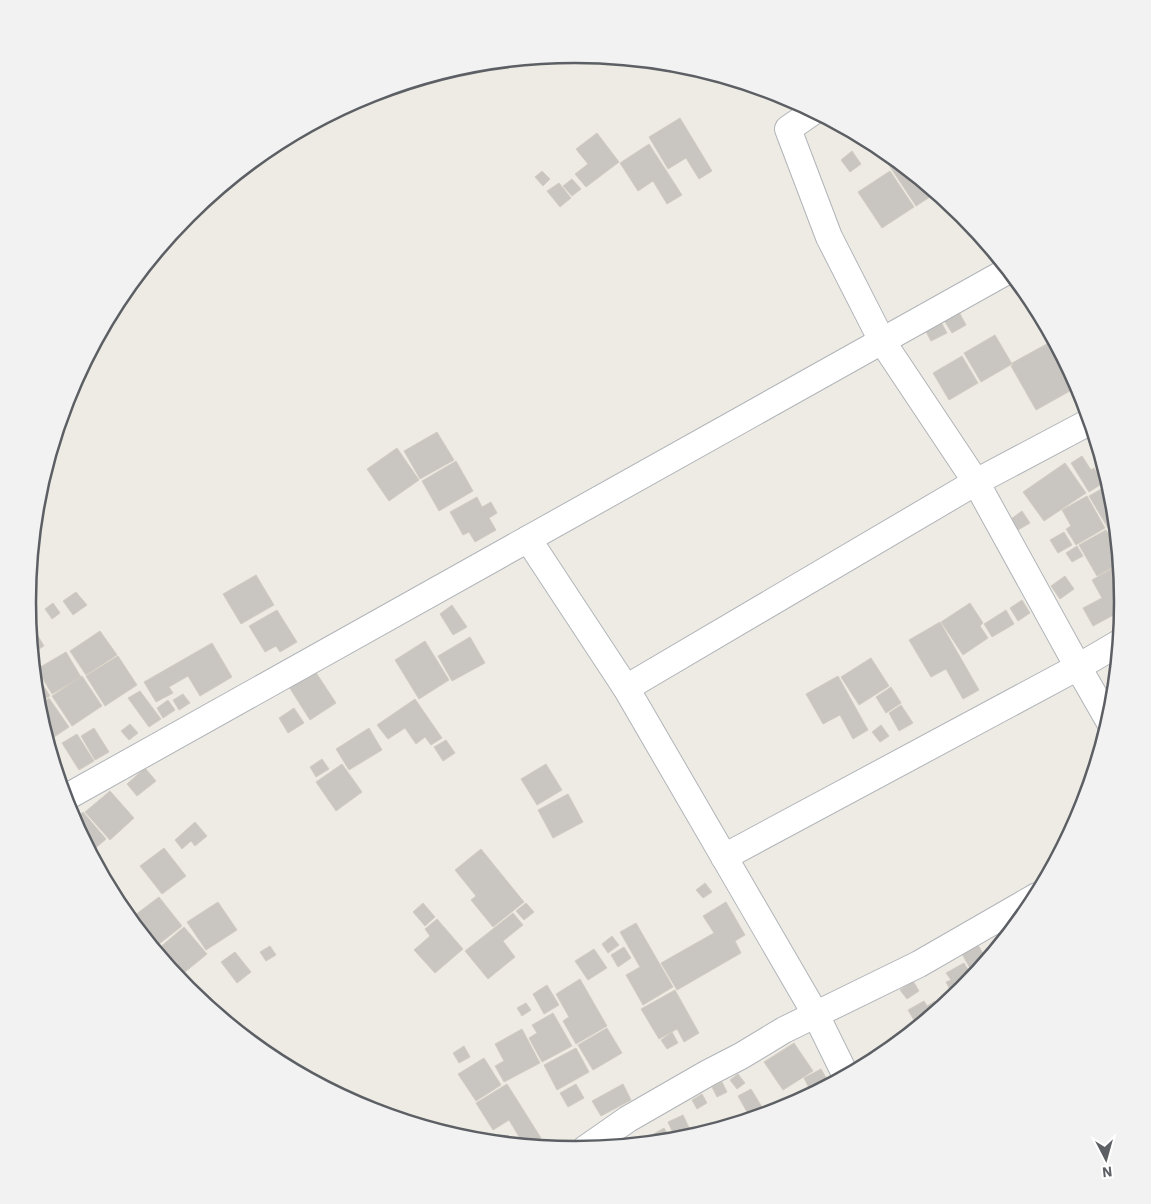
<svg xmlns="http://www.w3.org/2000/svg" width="1151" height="1204" font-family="'IBM Plex Sans',sans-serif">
<rect width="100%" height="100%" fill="#edebe4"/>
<!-- building -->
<g fill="#c9c5c0" stroke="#d2ccc2">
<path d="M680,118L712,171L699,179L686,158L668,169L649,137Z"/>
<path d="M597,133L619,162L586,187L575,174L588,164L576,149Z"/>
<path d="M649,144L682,195L667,204L653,181L638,191L620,163Z"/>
<path d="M875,144L880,147L936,193L916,206Z"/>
<path d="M852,151L861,164L850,172L841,160Z"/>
<path d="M542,171L550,179L543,186L535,177Z"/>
<path d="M890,171L914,207L882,228L858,192Z"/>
<path d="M572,179L581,189L572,196L563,186Z"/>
<path d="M559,183L571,198L560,207L547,191Z"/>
<path d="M957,308L966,325L952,333L942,317Z"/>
<path d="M940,320L947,333L931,341L924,328Z"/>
<path d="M995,335L1012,364L981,382L964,353Z"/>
<path d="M1054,340L1079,386L1036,410L1011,366L1013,365L1012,363Z"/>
<path d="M962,356L978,383L949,400L933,373Z"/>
<path d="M437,432L454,460L420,479L404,451Z"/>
<path d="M397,448L419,480L389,501L367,469Z"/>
<path d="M1082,456L1091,470L1094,468L1103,483L1089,492L1071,463Z"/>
<path d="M456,461L473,491L439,511L422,481Z"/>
<path d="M1065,463L1086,493L1044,521L1023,492Z"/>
<path d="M1110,484L1113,495L1116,523L1108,528L1089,496Z"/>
<path d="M1087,496L1105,528L1076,545L1066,529L1071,526L1062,510Z"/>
<path d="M477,497L482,507L491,502L497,513L489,518L496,530L475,542L469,532L463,535L450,512Z"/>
<path d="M1022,511L1030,523L1018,530L1011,519Z"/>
<path d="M1106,530L1119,552L1120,563L1097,576L1079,545Z"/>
<path d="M1064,532L1072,545L1058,553L1050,540Z"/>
<path d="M1077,546L1083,556L1072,562L1066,553Z"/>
<path d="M1120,564L1123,610L1093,626L1083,608L1102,598L1092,580Z"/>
<path d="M256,575L274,605L241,624L223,594Z"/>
<path d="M1065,576L1074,589L1060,599L1051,586Z"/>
<path d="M76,592L87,605L73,615L63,601Z"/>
<path d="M1022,600L1030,613L1018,621L1010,608Z"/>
<path d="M53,603L60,613L52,619L45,609Z"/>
<path d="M970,603L983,623L980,626L988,638L963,655L941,622Z"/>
<path d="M452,605L467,627L453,635L440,614Z"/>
<path d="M277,610L297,642L280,652L276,646L265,652L249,626Z"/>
<path d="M1006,610L1014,624L992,637L984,624Z"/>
<path d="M940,622L979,690L963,699L946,669L931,677L909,640Z"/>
<path d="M30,623L44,646L32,653Z"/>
<path d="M100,631L117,655L86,675L70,651Z"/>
<path d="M470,637L485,663L452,681L438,656Z"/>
<path d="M425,641L449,680L419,699L395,660Z"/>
<path d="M212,643L232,677L200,696L188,676L169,687L173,693L156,702L144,682Z"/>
<path d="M66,652L81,677L52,694L37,669Z"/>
<path d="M118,656L137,685L105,706L86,676Z"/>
<path d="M871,658L889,686L859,705L841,677Z"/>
<path d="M34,671L50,696L37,703Z"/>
<path d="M315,671L336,703L310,720L289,687Z"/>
<path d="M82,676L102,706L72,726L52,696Z"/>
<path d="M838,676L868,730L853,739L840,715L823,724L806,694Z"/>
<path d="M891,687L901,703L886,713L876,697Z"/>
<path d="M140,691L161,719L149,727L128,698Z"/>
<path d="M183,694L190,703L179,710L173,700Z"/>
<path d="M49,698L69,727L48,741L38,705Z"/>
<path d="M415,699L442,738L431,745L425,737L416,744L405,728L388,739L377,725Z"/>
<path d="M168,700L175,710L163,718L157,708Z"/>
<path d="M901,705L913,723L899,731L889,713Z"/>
<path d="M294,708L304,723L288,733L279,718Z"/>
<path d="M130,724L138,733L129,740L121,731Z"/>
<path d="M881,725L889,736L880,742L872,732Z"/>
<path d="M94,728L109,752L95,760L81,736Z"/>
<path d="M369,728L382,750L349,770L336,749Z"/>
<path d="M77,734L94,761L79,770L62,743Z"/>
<path d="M446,740L455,753L443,761L434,747Z"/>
<path d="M322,759L329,769L316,777L310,767Z"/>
<path d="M342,764L362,792L336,811L316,782Z"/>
<path d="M546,764L562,790L537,805L521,779Z"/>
<path d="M145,768L156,781L137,796L127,784Z"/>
<path d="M110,791L134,818L110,840L85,812Z"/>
<path d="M568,794L583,822L553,838L538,810Z"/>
<path d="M83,812L106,839L91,852L74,820Z"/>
<path d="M195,822L207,836L195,846L191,841L182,849L175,840Z"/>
<path d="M164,848L186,876L162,894L140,866Z"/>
<path d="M481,849L524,902L493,927L471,900L476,896L455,870Z"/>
<path d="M705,883L712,892L703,898L696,890Z"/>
<path d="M159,897L182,926L154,948L134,924L135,923L131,918Z"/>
<path d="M218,902L237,930L206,950L187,922Z"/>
<path d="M726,902L745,935L735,941L741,953L677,990L661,963L714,933L703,916Z"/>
<path d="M423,903L435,917L425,926L413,912Z"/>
<path d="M526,903L534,912L524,920L516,911Z"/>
<path d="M513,913L523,925L503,941L515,957L488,979L465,951Z"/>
<path d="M437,919L463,949L435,973L414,950L430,936L425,929Z"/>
<path d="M636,923L673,987L643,1005L626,975L640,967L620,932Z"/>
<path d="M184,927L207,954L180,976L158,949Z"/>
<path d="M612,936L619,945L608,953L602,944Z"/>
<path d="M978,945L987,960L971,970L962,954Z"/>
<path d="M270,946L276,955L266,961L260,952Z"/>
<path d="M624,947L631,958L618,967L611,955Z"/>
<path d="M594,949L607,968L588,980L575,961Z"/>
<path d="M235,952L251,972L237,983L221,962Z"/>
<path d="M964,963L973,978L963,990L954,997L946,982L951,980L946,973Z"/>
<path d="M580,979L607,1026L576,1044L563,1021L569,1017L556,994Z"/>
<path d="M913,981L919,991L907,999L900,990Z"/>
<path d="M547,985L559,1005L544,1014L533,994Z"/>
<path d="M675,990L699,1033L684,1042L677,1029L659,1039L641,1009Z"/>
<path d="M924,1001L927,1006L935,1001L940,1009L918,1027L908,1010Z"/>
<path d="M526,1003L531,1010L522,1016L517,1008Z"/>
<path d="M553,1013L572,1046L542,1062L529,1038L537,1033L532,1025Z"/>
<path d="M607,1028L622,1053L593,1070L578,1045Z"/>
<path d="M522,1029L540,1063L504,1082L495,1066L504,1061L495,1044Z"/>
<path d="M672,1032L678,1043L667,1049L661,1040Z"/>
<path d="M794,1043L813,1071L783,1090L764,1062Z"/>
<path d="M464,1046L470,1057L459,1063L453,1053Z"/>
<path d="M576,1048L589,1072L557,1090L544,1065Z"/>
<path d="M484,1058L501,1085L476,1101L458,1074Z"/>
<path d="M821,1069L828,1081L810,1090L804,1078Z"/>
<path d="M738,1074L745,1083L737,1089L730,1080Z"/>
<path d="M722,1082L727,1092L717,1097L712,1087Z"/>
<path d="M507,1084L541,1138L529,1145H524L509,1120L493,1130L476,1103Z"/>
<path d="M576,1084L584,1098L568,1107L560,1093Z"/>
<path d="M623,1084L631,1100L601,1116L592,1101Z"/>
<path d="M751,1089L765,1112L783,1101L787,1107L751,1119L738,1096Z"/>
<path d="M702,1094L707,1103L697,1109L692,1100Z"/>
<path d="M683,1115L693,1136L676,1140L668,1122Z"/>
<path d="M664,1128L672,1141L638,1144V1143Z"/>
</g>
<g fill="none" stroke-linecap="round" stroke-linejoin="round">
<defs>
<g id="minor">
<path d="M814,111L788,129L829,237L882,341L976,482L1078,667L1109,721"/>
<path d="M528,539L626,688L816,1015L846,1076"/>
<path d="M626,688L976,482L1091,421"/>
<path d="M65,798L1009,270"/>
<path d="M724,857L1078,667L1119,643"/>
<path d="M585,1149L628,1119L708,1073L741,1056L784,1030L919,964L1037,896"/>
</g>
</defs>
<!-- minor casing -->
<use href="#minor" stroke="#b1b4b8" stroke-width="28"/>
<!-- minor -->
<use href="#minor" stroke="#fff" stroke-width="26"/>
</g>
<!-- crop -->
<path d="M0 0H1151V1204H0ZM36 602a539 539 0 1 1 1078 0a539 539 0 1 1-1078 0Z" fill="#f2f2f3" fill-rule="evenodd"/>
<path fill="none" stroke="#5c5f63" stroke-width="2.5" d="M36 602a539 539 0 1 1 1078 0a539 539 0 1 1-1078 0Z"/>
<!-- north arrow -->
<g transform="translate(1106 1159) rotate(174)" stroke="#ffffff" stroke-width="4" paint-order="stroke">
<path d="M0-4L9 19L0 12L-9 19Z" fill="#5c5f63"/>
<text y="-8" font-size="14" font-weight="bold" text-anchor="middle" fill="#5c5f63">N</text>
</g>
</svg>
